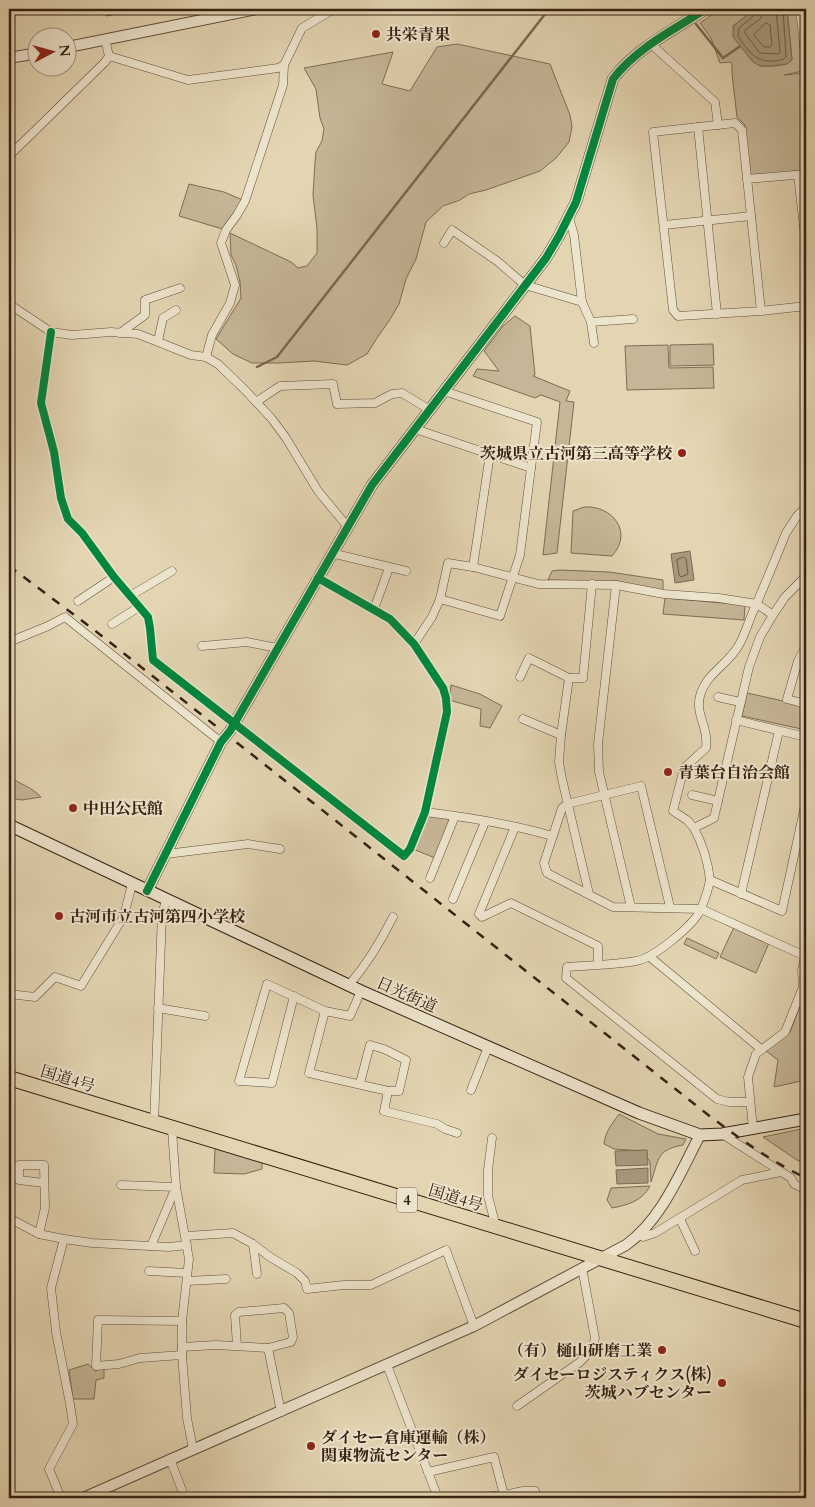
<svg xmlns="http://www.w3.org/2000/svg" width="815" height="1507" font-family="Cardo,'Noto Serif JP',serif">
<rect width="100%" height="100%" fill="#e3d5b2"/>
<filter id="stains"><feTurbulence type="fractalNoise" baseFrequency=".004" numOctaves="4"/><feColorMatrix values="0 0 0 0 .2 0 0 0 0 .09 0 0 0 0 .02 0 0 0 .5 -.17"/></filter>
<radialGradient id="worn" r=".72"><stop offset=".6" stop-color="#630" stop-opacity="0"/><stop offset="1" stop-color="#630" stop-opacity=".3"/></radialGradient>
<!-- green -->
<g fill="#c5b697" stroke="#7d6c55">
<path d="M110,9H147L106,16Z"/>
<path d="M720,9H755L733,26L760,66C771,66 783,67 792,60L787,9H797L803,71L784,75L804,73L806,99V170L749,176L745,125L737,117L732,74V64L730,62L720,63L711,38L700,23Z"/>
<path d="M457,44L550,64L570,115L572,127L569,142L556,158L540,171L486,190L469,194L460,200L443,206L426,222L416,259L406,279L399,304L389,321L377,338L367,354L347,365L314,361L279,363H252L233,354L216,339L241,298L240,282L236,265L231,255L230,233L291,262L298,268L307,266L317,253V228L313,195L315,162L316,152L322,141L324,129L320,118L316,89L304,68L393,52L382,84L410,91L437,47Z"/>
<path d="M189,184L224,192L245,201L226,230L179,216Z"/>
<path d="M515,316L530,326L535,375L533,376L570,391L566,401L574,402L557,553L543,555L560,402L541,395L535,398L473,376L477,369L499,371L484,351L503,326Z"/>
<path d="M713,344L714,365L670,366V345Z"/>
<path d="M668,345L669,368L713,367L714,388L627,390L625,346Z"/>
<path d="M584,507C612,505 634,532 612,556L571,553L573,511Z"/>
<path d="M560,570L609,572L663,580V591L597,581L548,580L552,571Z"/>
<path d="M665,598L745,605L744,620L663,614Z"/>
<path d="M451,685L480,694L502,706L490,728L480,726L481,709L449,700Z"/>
<path d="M747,693L806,706V730L742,716Z"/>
<path d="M9,776C21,785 30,786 41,797L22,800L9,798Z"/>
<path d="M426,814L452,817L435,858L413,849Z"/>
<path d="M734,927L769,943L756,973L720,957Z"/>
<path d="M687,938L719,953L716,959L684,944Z"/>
<path d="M806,991V1080L774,1087L778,1060L766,1051L790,1032Z"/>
<path d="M619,1114L658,1134L686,1139L683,1145C656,1150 659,1159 651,1182L650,1162L643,1151L614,1149L604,1144C605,1132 612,1124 619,1114Z"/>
<path d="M806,1128V1164L797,1160L763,1137Z"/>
<path d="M215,1148L262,1162V1169L244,1174L214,1173Z"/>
<path d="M650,1186C642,1201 628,1205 612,1208L607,1200L611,1188Z"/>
<path d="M88,1364L95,1371L104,1368V1378L96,1380L94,1399H73L69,1370Z"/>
</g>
<!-- water -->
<g fill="#a8987c" stroke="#7a6852">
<path d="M755,9H787L792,60L787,64L773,66H760L753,62L733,37V26Z"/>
<path d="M690,551L694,580L675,583L671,554Z"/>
<path d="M647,1150L648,1165L616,1166L615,1151Z"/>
<path d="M648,1168V1183L617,1184L616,1170Z"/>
</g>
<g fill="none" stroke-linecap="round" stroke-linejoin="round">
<!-- shore -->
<g stroke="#6e5c48" stroke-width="1">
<path d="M757,9L756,14L739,28L738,36C748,51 756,63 775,61C780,60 783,60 786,57L783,9"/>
<path d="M764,9L761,18L745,30V33L760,53L778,54L780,52L776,9"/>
<path d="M766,23L770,25L772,45L770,47H764L754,35Z"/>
<path d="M684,557L686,559L688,574L681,577L679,575L677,560Z"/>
</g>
<!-- stream -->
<g stroke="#7a6852" stroke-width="2.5">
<path d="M685,9L688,12"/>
<path d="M696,24L723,58L739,47"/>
<path d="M257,367L277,357L549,9"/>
</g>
<defs>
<g id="minor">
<path d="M800,9L806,63"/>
<path d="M652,45L715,102L718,125"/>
<path d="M109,56L188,80L278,68L284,65"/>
<path d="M698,127L717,314"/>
<path d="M9,156L105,62L109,56L105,39"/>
<path d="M798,175L806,245"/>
<path d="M747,179L806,174"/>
<path d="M569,218L574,235L582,302"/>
<path d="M664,225L751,216"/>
<path d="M444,243L452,230L497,261L525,285L582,302L591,322L594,343"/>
<path d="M9,304L51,332L72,335L111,332L138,334L191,355L206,357L218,364L245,390L272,419L286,438L318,491L347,526"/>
<path d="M761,311L742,130L735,123L653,132L673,310L678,316L761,311L806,306"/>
<path d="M591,322L633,319"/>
<path d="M51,332L41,403L54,452L61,498L68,519L82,533L114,577L148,617L150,628L153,660L404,856L410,849L425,812L447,712L446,698L443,688L414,644L390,619L318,578"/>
<path d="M120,333L145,315V300L180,288"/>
<path d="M158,341L163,318L176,310"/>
<path d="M206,357L212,335L230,303L235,285L221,243L226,230L237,215L245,201L283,85L284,65L302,28L334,9"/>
<path d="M444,391L537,422L531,468"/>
<path d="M256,402L280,386L333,384L337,404L375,403L392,394L402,393L430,410"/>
<path d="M415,429L531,468L520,555L500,616L440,599"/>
<path d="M331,553L406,571"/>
<path d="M473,567L490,454"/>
<path d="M806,576L785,597L773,615L760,637L749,667L714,818L694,828C703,845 708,861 710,880L782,911L806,801"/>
<path d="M616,585L664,594L719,598L757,604L773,615"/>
<path d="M130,596L172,571"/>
<path d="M78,601L114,577"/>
<path d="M374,609L389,568"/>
<path d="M112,624L139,607"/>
<path d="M9,642L48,626L65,617L221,742"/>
<path d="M414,644L432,617L440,599L448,563L473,567L538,584L616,585L598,744L599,772L631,907"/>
<path d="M202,646L247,642L277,648"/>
<path d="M806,646L798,661L787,699L806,704"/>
<path d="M520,677L529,658L569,678"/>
<path d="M718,697L740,702"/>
<path d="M523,719L561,735"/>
<path d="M736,720L806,737"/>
<path d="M692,795L718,801"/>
<path d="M425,812C467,817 511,824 552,836"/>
<path d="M515,827L479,914L482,917L511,903L598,946V964"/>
<path d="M694,828L687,820L673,811L684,768L706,748C709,727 695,715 700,696C706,673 728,665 739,645C744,636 748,624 752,614C764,587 775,560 786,533L797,516L806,507"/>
<path d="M166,854L248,844L280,849"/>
<path d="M430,878L455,816"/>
<path d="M710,880C708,891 705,899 701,909C694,925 654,958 636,961C614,965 590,965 567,967L566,978L717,1099L729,1102H750"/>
<path d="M589,894L562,779L559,762L561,735L569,678H583L592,584"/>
<path d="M741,894L779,731"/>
<path d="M453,899L485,822"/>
<path d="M670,907L641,786L567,804L562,808L544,863L547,873L613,907L701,909L805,956"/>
<path d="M650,957L761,1049"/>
<path d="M349,985C368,963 380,943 393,917"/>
<path d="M361,991L350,1016L325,1011L309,1073L388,1091L384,1111L437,1124L445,1129L457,1133"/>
<path d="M9,994L35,997L55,977L81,986L124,916L132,884"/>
<path d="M294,996L272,1083L239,1081L267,984L325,1011"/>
<path d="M158,1008L205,1016"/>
<path d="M360,1083L370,1045L384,1049L406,1060L399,1091H388"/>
<path d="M471,1090L488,1047"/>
<path d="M154,1123L162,915L166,900"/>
<path d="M172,1129L176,1187L189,1259L182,1321V1355L187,1418L193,1449"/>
<path d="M753,1129L748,1077L756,1054L785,1032L803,987L802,970L806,953"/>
<path d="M722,1134L791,1178L794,1184L806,1190"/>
<path d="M492,1138L488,1170V1196L496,1227"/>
<path d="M121,1185L176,1187L151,1246"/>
<path d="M9,1218L39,1234L64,1239L92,1243L169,1247L187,1245"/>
<path d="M680,1219L695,1251"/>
<path d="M39,1234L45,1208L44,1165H19V1180L44,1183"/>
<path d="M639,1235L643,1237L655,1233L742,1180L781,1172"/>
<path d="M186,1236L233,1233L253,1244L270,1257L297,1273L305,1281L307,1289L344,1285H371L446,1250L474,1326"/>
<path d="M253,1244L257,1274"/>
<path d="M149,1271L187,1273"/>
<path d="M187,1281L226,1279"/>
<path d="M182,1321L98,1320L96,1366L119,1364L140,1358L182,1355"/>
<path d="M182,1347L216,1345L268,1348L291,1342L293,1337L289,1313L284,1308L239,1312L235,1315L237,1346"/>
<path d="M268,1348L281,1412"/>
<path d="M387,1365L438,1498"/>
<path d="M517,1406L580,1362L592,1350L595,1338L582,1268"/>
<path d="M170,1459L185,1498"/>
<path d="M428,1472L494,1457L504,1495"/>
<path d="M61,1498L49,1469L73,1424L70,1404L56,1332L51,1288L64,1239"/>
<path d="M471,1498L504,1495L523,1491H535L536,1498"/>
</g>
<g id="tertiary">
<path d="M68,47L257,9"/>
<path d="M9,58L38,53"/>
<path d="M147,891L221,742L230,731L372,485L504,313L546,258L559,236L576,202L613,79C635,49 675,29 706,9"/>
<path d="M83,1498L474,1326L626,1245C662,1219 680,1173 700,1135"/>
</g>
<path id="secondary" d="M9,825L361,991L639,1113L700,1135L722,1134L806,1119"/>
<path id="trunk" d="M9,1078L806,1321"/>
</defs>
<!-- minor casing -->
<use href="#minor" stroke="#604e3b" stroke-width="9"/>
<!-- tertiary casing -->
<use href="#tertiary" stroke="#604e3b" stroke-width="12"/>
<!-- secondary casing -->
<use href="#secondary" stroke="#352113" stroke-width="13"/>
<!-- trunk casing -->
<use href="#trunk" stroke="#352113" stroke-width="16"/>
<!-- minor -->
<use href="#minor" stroke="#ede4cd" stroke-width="8"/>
<!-- tertiary -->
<use href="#tertiary" stroke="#ede4cd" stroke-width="10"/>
<!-- secondary -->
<use href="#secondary" stroke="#ede4cd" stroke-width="11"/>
<!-- trunk -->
<use href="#trunk" stroke="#e3d5b2" stroke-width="14"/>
<!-- rail -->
<path stroke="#352113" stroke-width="2.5" stroke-dasharray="9 9" stroke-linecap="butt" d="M9,566L93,629L707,1114C739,1138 770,1161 806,1178"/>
<defs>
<g id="cycleway">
<path d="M51,332L41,403L54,452L61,498L68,519L82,533L114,577L148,617L150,628L153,660L404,856L410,849L425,812L447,712L446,698L443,688L414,644L390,619L318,578"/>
<path d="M147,891L221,742L230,731L372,485L504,313L546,258L559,236L576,202L613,79C635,49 675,29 706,9"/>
</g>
</defs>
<!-- cycleway casing -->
<use href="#cycleway" stroke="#ede4cd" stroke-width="11"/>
<!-- cycleway -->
<use href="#cycleway" stroke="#00873e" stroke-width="8"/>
</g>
<!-- markers -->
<g fill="#8f2418" stroke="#ede4cd" stroke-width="2">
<circle cx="376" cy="34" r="5"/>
<circle cx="682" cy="453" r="5"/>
<circle cx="668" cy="772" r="5"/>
<circle cx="73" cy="808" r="5"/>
<circle cx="59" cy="916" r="5"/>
<circle cx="662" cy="1350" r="5"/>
<circle cx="722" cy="1383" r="5"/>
<circle cx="311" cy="1446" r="5"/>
</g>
<g text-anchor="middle" stroke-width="4" stroke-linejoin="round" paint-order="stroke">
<!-- shield labels -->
<rect fill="#ede4cd" stroke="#6c5c4b" stroke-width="1" x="397" y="1187.5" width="20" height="25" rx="4"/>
<g font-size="15" font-weight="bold" fill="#352113">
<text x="407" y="1205">4</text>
</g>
<!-- poi labels -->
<g font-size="16" font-weight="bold" fill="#352113" stroke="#ede4cd" text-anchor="start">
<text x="386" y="40">共栄青果</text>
<text x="672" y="459" text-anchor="end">茨城県立古河第三高等学校</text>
<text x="678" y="778">青葉台自治会館</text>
<text x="83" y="814">中田公民館</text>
<text x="69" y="922">古河市立古河第四小学校</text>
<text x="652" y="1356" text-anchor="end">（有）樋山研磨工業</text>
<text x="712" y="1380" text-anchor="end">ダイセーロジスティクス(株)<tspan x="712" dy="18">茨城ハブセンター</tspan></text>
<text x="321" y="1443">ダイセー倉庫運輸（株）<tspan x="321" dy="18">関東物流センター</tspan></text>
</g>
<!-- street labels -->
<g font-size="16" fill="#352113" stroke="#ede4cd">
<text transform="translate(407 994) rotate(24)" y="6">日光街道</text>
<text transform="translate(68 1078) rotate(17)" y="6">国道4号</text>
<text transform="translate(456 1197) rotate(17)" y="6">国道4号</text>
</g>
</g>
<!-- margin -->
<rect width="815" height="1507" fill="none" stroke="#e3d5b2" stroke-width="30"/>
<rect x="10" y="10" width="795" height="1487" fill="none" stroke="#352113" stroke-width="2.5"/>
<rect x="15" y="15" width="785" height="1477" fill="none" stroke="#352113"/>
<!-- north arrow -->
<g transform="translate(52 52) rotate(84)"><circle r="24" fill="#ede4cd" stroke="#a39683"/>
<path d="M0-4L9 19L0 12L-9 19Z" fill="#8f2418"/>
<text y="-8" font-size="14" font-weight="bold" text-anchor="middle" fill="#352113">N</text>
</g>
<rect width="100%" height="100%" filter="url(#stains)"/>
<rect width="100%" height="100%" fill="url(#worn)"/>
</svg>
